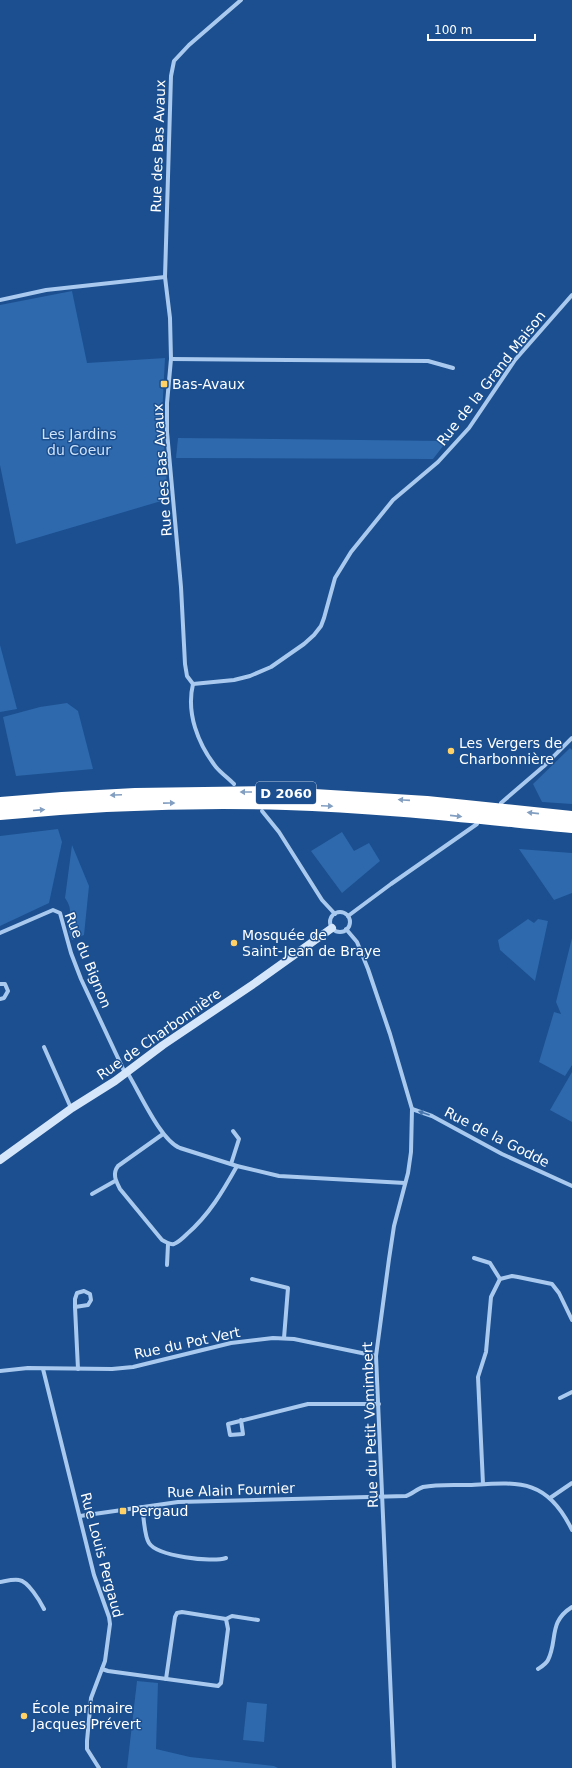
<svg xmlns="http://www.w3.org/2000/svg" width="572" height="1768" font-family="'DejaVu Sans',sans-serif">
<rect width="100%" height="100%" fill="#1b4f8f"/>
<!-- green -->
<g fill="#2e69ad">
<path d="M72,291L87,363L165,358L162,416L168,499L16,544L0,465V305Z"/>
<path d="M178,438L447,441L433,459L176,458Z"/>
<path d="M0,645L17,709L0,712Z"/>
<path d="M67,703L78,711L93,769L16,776L3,717L40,707Z"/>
<path d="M570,748L572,750V804L542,802L533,784Z"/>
<path d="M58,829L62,842L49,903L0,926V836Z"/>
<path d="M342,832L354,851L369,843L380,861L342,893L311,851Z"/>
<path d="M72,845L89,886L84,935L72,940C71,936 68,931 68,927C68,914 74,911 65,898Z"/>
<path d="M519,849L572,853V893L554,900Z"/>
<path d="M528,919L534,923L538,919L548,921L535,981L500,950L498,940Z"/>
<path d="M572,938V1065L565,1076L539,1062L554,1012L561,1014L556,1002Z"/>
<path d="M572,1072V1122L550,1110Z"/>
<path d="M137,1681L158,1683L156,1749L190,1757L274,1766L278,1768H127Z"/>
<path d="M247,1702L267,1704L264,1742L243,1740Z"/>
</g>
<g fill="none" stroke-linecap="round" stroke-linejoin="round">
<!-- street -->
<g stroke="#a9c9ee" stroke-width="4">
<path d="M0,300L46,290L165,277"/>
<path d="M171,359L428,361L453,368"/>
<path d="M193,684L187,676L185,664L181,587L167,432V403L171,359L170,318L165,277L171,76L174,61L189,45L241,0"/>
<path d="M193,684L234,680L250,676L271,667L304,644L314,635L321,626L324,618L335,578L351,552L393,500L438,462L469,428L515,360L572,295"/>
<path d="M193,684C186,713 198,744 216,767C221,773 228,778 234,784"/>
<path d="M501,803L544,766L572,738"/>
<path d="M262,811L279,832L322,900L335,914"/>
<circle cx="340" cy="922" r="10"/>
<path d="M348,916L391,884L477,824"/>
<path d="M346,929L357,942L368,969L390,1034L412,1109L411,1152L408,1173L394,1226L389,1259L376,1356L394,1768"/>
<path d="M0,933L53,910L60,913L71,953L81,979L125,1073"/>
<path d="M0,984H5L8,991L4,998L0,999"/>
<path d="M44,1047L71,1108"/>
<path d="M127,1072C139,1091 160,1140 180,1148L237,1166L279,1176L405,1183"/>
<path d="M412,1109L432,1116L502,1154L572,1186"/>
<path d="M163,1134L118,1166C112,1174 116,1181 120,1189L162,1240C166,1242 170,1245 174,1244C179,1242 183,1238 187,1234C209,1215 223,1191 237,1166"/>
<path d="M231,1164L239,1139L233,1131"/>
<path d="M92,1194L115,1181"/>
<path d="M474,1258L490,1263L500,1279"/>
<path d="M167,1265L168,1244"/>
<path d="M252,1279L288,1288L284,1338"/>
<path d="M75,1307V1299L77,1293L84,1291L90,1294L91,1300L88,1305L75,1307L78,1369"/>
<path d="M43,1369L94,1575L109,1617L110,1624L105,1661L91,1698L87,1741V1749L99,1768"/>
<path d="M0,1371L28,1368L112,1369L133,1367L231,1343L273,1338L294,1339L376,1356"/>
<path d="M560,1398L572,1392"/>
<path d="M241,1420L243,1434L230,1435L228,1424L308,1404H379"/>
<path d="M483,1484L478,1377L486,1352L491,1297L500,1279L512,1276L518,1277L552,1284L559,1293L572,1320"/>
<path d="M550,1498L572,1483"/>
<path d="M142,1507C144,1516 144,1536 149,1543C157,1556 212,1563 226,1558"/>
<path d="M80,1516L178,1502L406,1496C412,1494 417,1489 423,1487C437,1484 454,1485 469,1485C519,1482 547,1478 572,1530"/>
<path d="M0,1582C6,1581 13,1579 19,1580C28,1581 40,1601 44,1609"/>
<path d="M102,1669L108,1671L218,1686L221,1683L228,1629L226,1619"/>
<path d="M538,1669C541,1667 546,1664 548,1660C558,1640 548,1622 572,1607"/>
<path d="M166,1679L175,1617L177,1613L182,1612L226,1619L232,1616L258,1620"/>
</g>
<!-- secondary -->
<path stroke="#d6e6fa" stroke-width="8" d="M0,1160L72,1108L115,1081L163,1045L255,983L332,928"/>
<!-- highway -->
<g stroke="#fff" stroke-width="12">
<path d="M0,803L62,798L135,794L266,792L427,802L572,817"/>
<path d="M0,814C95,805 191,801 286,804C382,807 477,818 572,827"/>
</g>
</g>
<!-- one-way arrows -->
<defs><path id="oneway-solid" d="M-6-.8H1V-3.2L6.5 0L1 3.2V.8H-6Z"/></defs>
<g fill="#829ec1">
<use href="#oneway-solid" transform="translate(246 792) rotate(-180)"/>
<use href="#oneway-solid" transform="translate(116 795) rotate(177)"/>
<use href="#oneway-solid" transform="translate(404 800) rotate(-176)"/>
<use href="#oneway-solid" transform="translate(169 803) rotate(-1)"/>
<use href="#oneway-solid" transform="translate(327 806) rotate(3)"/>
<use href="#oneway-solid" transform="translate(39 810) rotate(-5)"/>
<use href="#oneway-solid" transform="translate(533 813) rotate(-174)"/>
<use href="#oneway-solid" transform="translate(456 816) rotate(6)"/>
</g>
<use fill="#4674ac" href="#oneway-solid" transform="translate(424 1113) rotate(-161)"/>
<!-- markers -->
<g fill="#ffd166" stroke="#1b4f8f" stroke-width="1.5">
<rect x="160" y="380" width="8" height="8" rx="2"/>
<circle cx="451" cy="751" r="4"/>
<circle cx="234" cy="943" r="4"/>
<rect x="119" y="1507" width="8" height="8" rx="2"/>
<circle cx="24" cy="1716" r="4"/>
</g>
<g text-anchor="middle" stroke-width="3" stroke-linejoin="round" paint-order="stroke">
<!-- shield labels -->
<rect fill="#1b4f8f" stroke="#bbcadd" stroke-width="1" x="256" y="782" width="60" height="22" rx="3"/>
<g font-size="13" font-weight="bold" fill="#fff">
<text x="286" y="798">D 2060</text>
</g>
<!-- street labels -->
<g font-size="14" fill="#fff" stroke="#1b4f8f">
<text transform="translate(158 146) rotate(-88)" y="5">Rue des Bas Avaux</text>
<text transform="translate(491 378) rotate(-52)" y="5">Rue de la Grand Maison</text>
<text transform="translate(162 470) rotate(-94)" y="5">Rue des Bas Avaux</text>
<text transform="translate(88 960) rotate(68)" y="5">Rue du Bignon</text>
<text transform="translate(159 1034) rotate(-35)" y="5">Rue de Charbonnière</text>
<text transform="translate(497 1137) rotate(27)" y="5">Rue de la Godde</text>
<text transform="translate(187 1343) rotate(-12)" y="5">Rue du Pot Vert</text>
<text transform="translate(370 1425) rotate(-92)" y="5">Rue du Petit Vomimbert</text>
<text transform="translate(231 1490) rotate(-2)" y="5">Rue Alain Fournier</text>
<text transform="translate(102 1555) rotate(75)" y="5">Rue Louis Pergaud</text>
</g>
<!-- poi labels -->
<g font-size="14" fill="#fff" stroke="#1b4f8f" text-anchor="start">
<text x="172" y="389">Bas-Avaux</text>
<text x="459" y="748">Les Vergers de<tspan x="459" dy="16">Charbonnière</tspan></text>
<text x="242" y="940">Mosquée de<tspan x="242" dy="16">Saint-Jean de Braye</tspan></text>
<text x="131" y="1516">Pergaud</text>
<text x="32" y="1713">École primaire<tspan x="32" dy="16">Jacques Prévert</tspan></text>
</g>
<!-- park labels -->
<g font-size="14" fill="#cfe3fa" stroke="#1b4f8f">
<text x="79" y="439">Les Jardins<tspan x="79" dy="16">du Coeur</tspan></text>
</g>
</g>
<!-- scale -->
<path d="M428 34v6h107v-6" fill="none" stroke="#ffffff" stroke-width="2"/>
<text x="434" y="34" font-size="12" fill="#ffffff" stroke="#1b4f8f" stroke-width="3" paint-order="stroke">100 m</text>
</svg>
